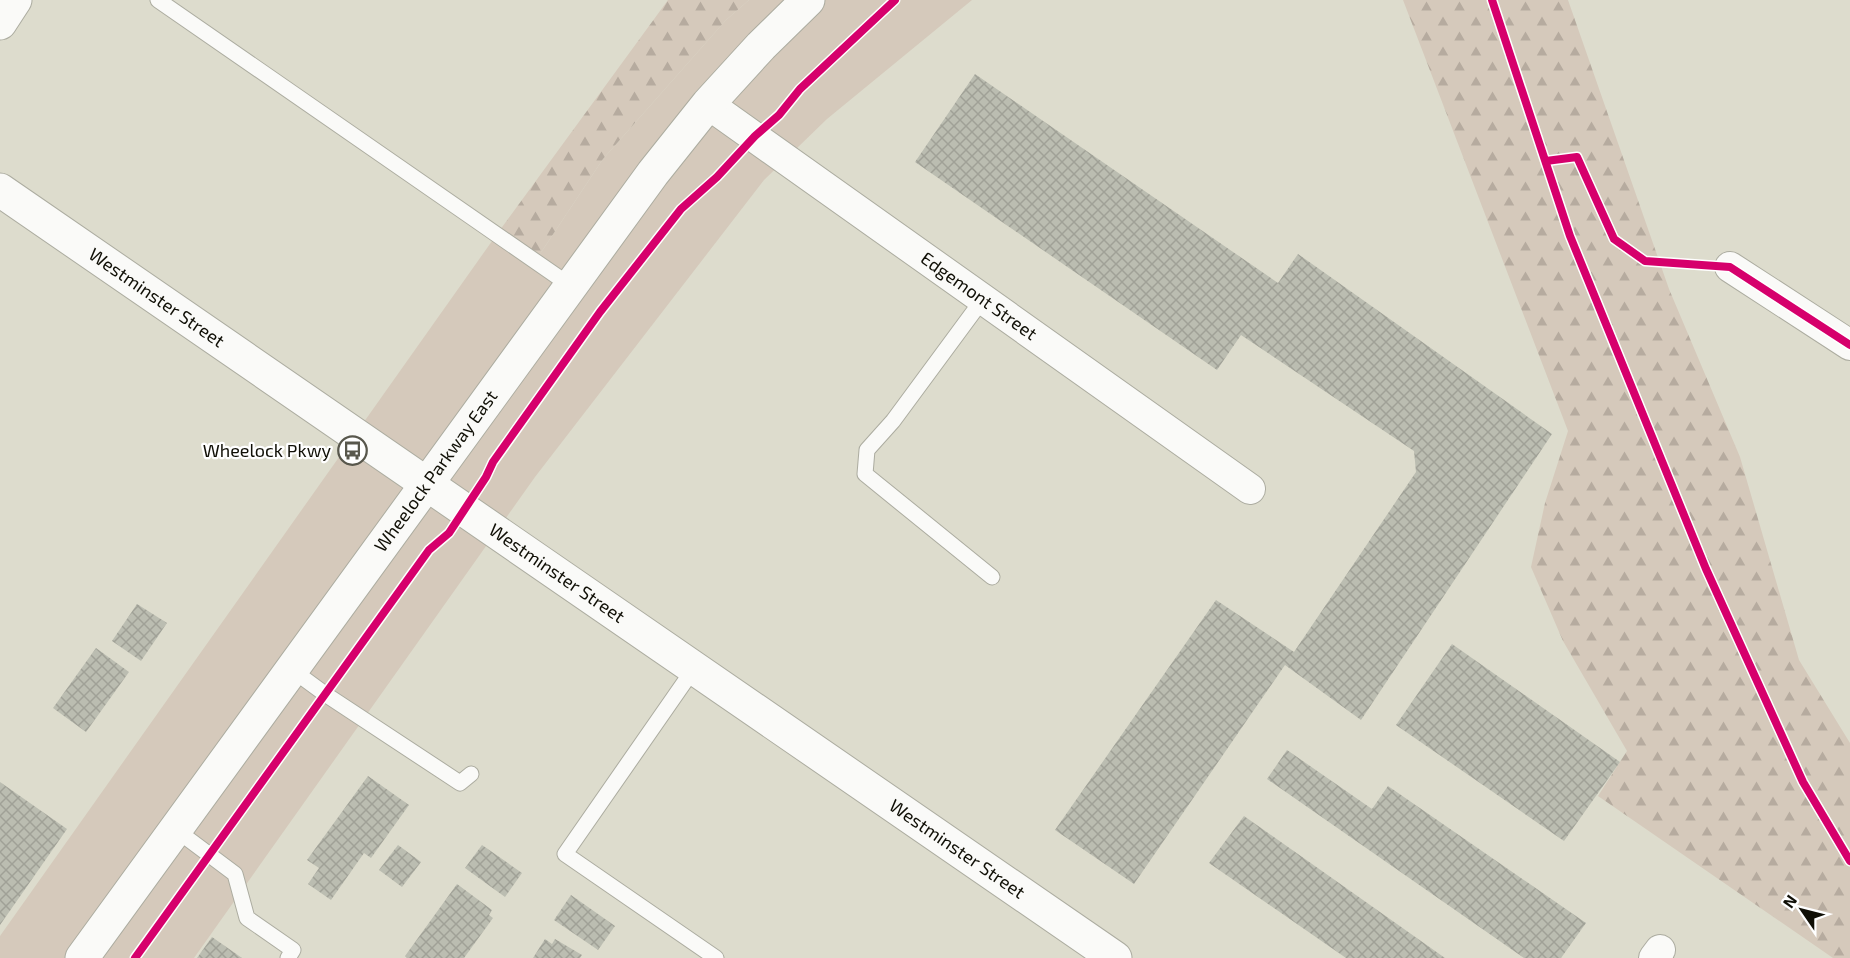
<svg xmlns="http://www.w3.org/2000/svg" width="1850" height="958" font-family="'Exo 2',sans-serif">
<defs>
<pattern id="forest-firs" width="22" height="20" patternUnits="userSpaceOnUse" patternTransform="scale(1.5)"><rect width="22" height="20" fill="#d5c9bb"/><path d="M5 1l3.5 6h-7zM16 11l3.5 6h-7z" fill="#b6ab9f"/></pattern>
<pattern id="building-cross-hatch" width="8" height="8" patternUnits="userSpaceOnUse" patternTransform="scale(1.5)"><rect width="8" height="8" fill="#bbbdb1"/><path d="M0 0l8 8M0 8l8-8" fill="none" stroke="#a0a197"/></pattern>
</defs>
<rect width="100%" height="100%" fill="#dddccd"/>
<!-- green -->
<path fill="#d5c9bb" d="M749,0H972L827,119L764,180L535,477L194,958H0V936L497,234L536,260L603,159L726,20Z"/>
<!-- forest -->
<g fill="url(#forest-firs)">
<path d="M668,0H749L726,20L603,159L536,260L497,234Z"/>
<path d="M1403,0H1568L1669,289L1740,457L1799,660L1850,743V958H1833L1598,796L1627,751L1563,641L1531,567L1545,503L1568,431Z"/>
</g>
<!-- building -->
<g fill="url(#building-cross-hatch)">
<path d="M975,74L1278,283L1298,254L1552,434L1361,720L1285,665L1134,884L1055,830L1216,600L1294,652L1416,472L1414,451L1241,335L1217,370L915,162Z"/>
<path d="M137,604L167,623L141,661L112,641Z"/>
<path d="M1452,644L1620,762L1564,841L1396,725Z"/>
<path d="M96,648L129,672L86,732L53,708Z"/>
<path d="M1287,750L1372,809L1388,786L1586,923L1561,958H1524L1267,779Z"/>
<path d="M368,776L409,805L371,858L364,853L331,900L308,884L319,868L307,860Z"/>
<path d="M0,782L67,829L0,925Z"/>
<path d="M1244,816L1445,958H1346L1209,863Z"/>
<path d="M398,845L421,862L402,887L379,870Z"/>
<path d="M482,845L522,873L505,897L465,868Z"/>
<path d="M457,884L492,910L489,915L493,918L464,958H407L405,956Z"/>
<path d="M571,895L615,926L598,950L554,920Z"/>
<path d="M212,937L242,958H197Z"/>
<path d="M545,939L552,944L555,939L582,955L580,958H533Z"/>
</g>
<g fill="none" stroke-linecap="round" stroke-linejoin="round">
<defs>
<g id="service">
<path d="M158,0L571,286"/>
<path d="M983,299L893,421L867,450L865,474L992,577"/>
<path d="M695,667L565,854L716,958"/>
<path d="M291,669L325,694L460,783L471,774"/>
<path d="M175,829L235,874L247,918L293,950L288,958"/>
</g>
<g id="minor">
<path id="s1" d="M708,104L1250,489"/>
<path d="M1730,267L1850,345"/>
<path d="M1654,958L1660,950"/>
</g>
<g id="tertiary">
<path id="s2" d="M0,190L1115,958"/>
<path id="s3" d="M82,958L653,173L708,104L761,46L808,0"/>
</g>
<path id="secondary" d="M0,23L15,0"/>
</defs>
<!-- service casing -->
<use href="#service" stroke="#acaca0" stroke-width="17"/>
<!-- minor casing -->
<use href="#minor" stroke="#acaca0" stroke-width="32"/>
<!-- tertiary casing -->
<use href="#tertiary" stroke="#acaca0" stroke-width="35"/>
<!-- secondary casing -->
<use href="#secondary" stroke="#acaca0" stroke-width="35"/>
<!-- service -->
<use href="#service" stroke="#fafaf8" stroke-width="15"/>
<!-- minor -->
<use href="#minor" stroke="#fafaf8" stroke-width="30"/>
<!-- tertiary -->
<use href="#tertiary" stroke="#fafaf8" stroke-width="33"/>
<!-- secondary -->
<use href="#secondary" stroke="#fafaf8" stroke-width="33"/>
<defs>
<g id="cycleway">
<path d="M1492,0L1570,236L1706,569L1803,782L1850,861"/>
<path d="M1546,161L1577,157L1614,239L1645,261L1730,267L1850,345"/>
<path d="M135,958L429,550L449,533L486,477L493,462L600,312L681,209L717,177L755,136L779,115L800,89L895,0"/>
</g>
</defs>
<!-- cycleway casing -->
<use href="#cycleway" stroke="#fff" stroke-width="11"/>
<!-- cycleway -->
<use href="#cycleway" stroke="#d6006c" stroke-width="8"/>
</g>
<!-- icons -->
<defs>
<symbol id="bus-ring" viewBox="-11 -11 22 22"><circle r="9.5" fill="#fff" stroke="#58574c" stroke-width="1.5"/><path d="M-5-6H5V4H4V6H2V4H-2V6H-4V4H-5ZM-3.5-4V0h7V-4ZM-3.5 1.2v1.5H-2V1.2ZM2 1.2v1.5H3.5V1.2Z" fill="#58574c"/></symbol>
</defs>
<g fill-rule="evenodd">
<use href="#bus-ring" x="336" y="434" width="33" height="33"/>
</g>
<g text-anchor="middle" stroke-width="4.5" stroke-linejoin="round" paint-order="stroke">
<!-- street labels -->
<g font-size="18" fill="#100f06" stroke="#fff">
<text dy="6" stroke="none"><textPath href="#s1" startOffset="332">Edgemont Street</textPath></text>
<text dy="6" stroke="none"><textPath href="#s2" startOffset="190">Westminster Street</textPath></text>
<text dy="6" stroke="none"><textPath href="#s3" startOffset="602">Wheelock Parkway East</textPath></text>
<text dy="6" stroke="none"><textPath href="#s2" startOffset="676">Westminster Street</textPath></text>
<text dy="6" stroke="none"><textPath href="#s2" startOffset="1162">Westminster Street</textPath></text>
</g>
<!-- poi labels -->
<g font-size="18" fill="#100f06" stroke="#fff" text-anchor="end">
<text x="331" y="457">Wheelock Pkwy</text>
</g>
</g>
<!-- north arrow -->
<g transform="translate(1802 910) rotate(305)" stroke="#ffffff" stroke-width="4.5" paint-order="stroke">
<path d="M0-4.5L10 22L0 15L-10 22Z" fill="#100f06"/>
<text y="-9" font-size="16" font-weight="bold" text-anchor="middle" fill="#100f06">N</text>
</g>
</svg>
